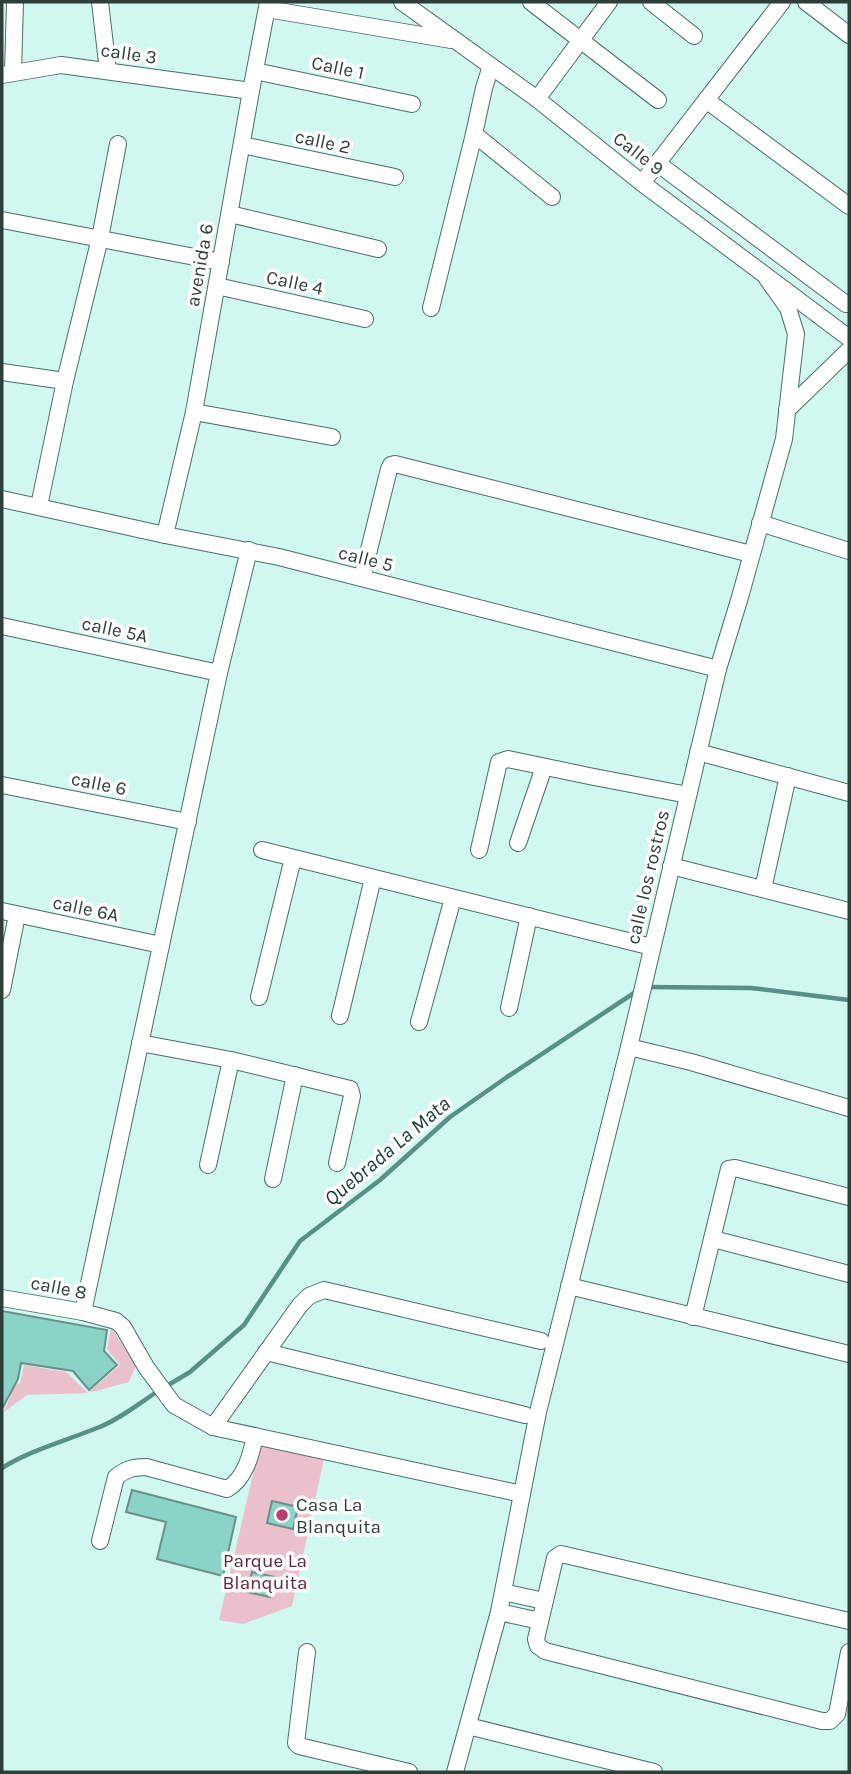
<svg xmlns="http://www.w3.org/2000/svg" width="851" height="1774" font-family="Karla,sans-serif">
<rect width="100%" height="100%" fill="#d0f8f0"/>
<!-- green -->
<g fill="#e9c0cc">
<path d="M111,1328L136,1365L129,1382L92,1392L90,1391L120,1365L107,1349Z"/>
<path d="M24,1365L66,1372L88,1393L27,1395L4,1412L11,1395L2,1393V1381L20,1384Z"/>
<path d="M260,1444L324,1459L292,1606L243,1624L219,1620Z"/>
</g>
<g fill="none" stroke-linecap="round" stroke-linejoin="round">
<!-- stream -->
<g stroke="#589087" stroke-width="4.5">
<path d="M648,987L751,988L849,1000"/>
<path d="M165,1387L190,1372L244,1325L300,1241L380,1180L450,1117L507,1077L637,991"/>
<path d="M2,1468C31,1450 65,1441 97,1428C117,1421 140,1403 158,1391"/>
</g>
</g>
<!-- building -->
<g fill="#89d3c7" stroke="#6b9089" stroke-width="2">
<path d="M2,1311L107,1330L104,1351L117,1365L89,1390L73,1371L21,1363L18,1379L2,1409Z"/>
<path d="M132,1490L236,1517L223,1576L157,1559L166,1522L126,1512Z"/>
<path d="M272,1501L298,1507L293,1529L267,1523Z"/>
<path d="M252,1572L275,1577L270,1597L247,1592Z"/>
</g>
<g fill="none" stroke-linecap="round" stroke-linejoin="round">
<defs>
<g id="street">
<path d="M100,2L108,71"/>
<path d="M402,2L537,99L642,183L849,338"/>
<path d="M531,2L658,100"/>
<path d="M651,2L694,36"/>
<path d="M806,2L849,35"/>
<path d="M267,9L451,40"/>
<path d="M255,71L412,104"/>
<path d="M13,72L15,2"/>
<path d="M2,75L61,65L251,91"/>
<path d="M537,99L609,2"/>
<path d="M706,100L849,206"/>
<path d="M474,134L552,197"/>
<path d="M242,145L395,177"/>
<path d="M657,163L846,304"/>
<path d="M642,183L782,2"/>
<path d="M230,214L378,249"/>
<path d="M2,220L221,262"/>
<path d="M217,286L365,319"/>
<path d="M431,308L474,134L484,88L491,66"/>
<path d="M2,372L65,381"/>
<path d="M787,410L849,350"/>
<path d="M194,412L332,437"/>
<path d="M2,499L165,535L279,557L718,669"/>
<path d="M39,506L65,381L100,238L118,144"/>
<path d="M760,523L849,551"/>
<path d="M165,535L194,412L251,91L268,2"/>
<path d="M362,578L389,469L391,465L395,464L751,554"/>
<path d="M2,626L219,673"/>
<path d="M698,752L849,793"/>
<path d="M2,785L188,822"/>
<path d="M518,843L544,767"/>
<path d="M262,850L652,947"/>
<path d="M479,850L499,762L508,759L589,776L688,795"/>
<path d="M671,866L849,911"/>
<path d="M763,889L788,776"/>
<path d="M2,911L161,945"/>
<path d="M2,990L17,915"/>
<path d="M259,997L293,858"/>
<path d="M509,1008L529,916"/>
<path d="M340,1016L373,878"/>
<path d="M419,1022L453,898"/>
<path d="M140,1043L231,1060L350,1089L352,1096L337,1163"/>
<path d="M629,1047L691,1062L849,1108"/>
<path d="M208,1165L231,1060"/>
<path d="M273,1179L295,1075"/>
<path d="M713,1239L849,1274"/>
<path d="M569,1286L849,1354"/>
<path d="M2,1298L83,1312L116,1321L123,1327L146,1367L174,1405L213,1427L522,1494"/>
<path d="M83,1312L219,673L249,550"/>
<path d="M693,1317L729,1169L735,1168L849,1197"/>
<path d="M266,1352L525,1415"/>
<path d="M213,1427L300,1305L309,1296L324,1290L541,1341"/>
<path d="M100,1541L116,1477C126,1469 134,1467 146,1467L227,1489C245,1479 251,1455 255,1436"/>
<path d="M503,1592L544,1601"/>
<path d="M499,1612L540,1621"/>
<path d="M849,1621L561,1554L555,1558L536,1639L538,1646L545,1651L822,1721H830L837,1714L849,1652"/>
<path d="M307,1652L296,1743L299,1746L409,1772"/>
<path d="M468,1726L654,1772"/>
<path d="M455,1772L499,1612L538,1412L629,1047L718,669L740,597L784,439L796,334L788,308L766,277"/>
</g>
</defs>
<!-- street casing -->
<use href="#street" stroke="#4a6e68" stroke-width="18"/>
<!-- street -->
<use href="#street" stroke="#fff" stroke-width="16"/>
</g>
<!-- markers -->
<circle fill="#c13873" stroke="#fff" stroke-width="2.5" cx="282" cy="1515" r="7"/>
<g text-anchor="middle" stroke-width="7" stroke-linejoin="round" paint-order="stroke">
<!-- street labels -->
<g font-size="19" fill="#2e3e3b" stroke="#fff">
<text transform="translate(129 53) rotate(8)" y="7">calle 3</text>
<text transform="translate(338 67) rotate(12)" y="7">Calle 1</text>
<text transform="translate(323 141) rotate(12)" y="7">calle 2</text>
<text transform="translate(639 153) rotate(38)" y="7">Calle 9</text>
<text transform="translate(199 265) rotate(-80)" y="7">avenida 6</text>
<text transform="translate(295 282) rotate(12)" y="7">Calle 4</text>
<text transform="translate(366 558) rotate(14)" y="7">calle 5</text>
<text transform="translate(115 629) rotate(12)" y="7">calle 5A</text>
<text transform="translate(99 783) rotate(11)" y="7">calle 6</text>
<text transform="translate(647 877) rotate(-77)" y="7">calle los rostros</text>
<text transform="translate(86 908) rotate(12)" y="7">calle 6A</text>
<text transform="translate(59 1287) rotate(11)" y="7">calle 8</text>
</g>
<!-- poi labels -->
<g font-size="19" fill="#2e3e3b" stroke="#fff" text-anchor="start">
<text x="296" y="1511">Casa La<tspan x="296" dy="22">Blanquita</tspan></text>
</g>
<!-- park labels -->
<g font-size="19" fill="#68213e" stroke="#fff">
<text x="265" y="1567">Parque La<tspan x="265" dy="22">Blanquita</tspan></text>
</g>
<!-- water labels -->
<g font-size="21" font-style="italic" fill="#183c36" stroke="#fff">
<text transform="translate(387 1151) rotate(-40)" y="7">Quebrada La Mata</text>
</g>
</g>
<!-- border -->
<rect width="851" height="1774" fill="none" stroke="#2e3e3b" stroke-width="7"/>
</svg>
